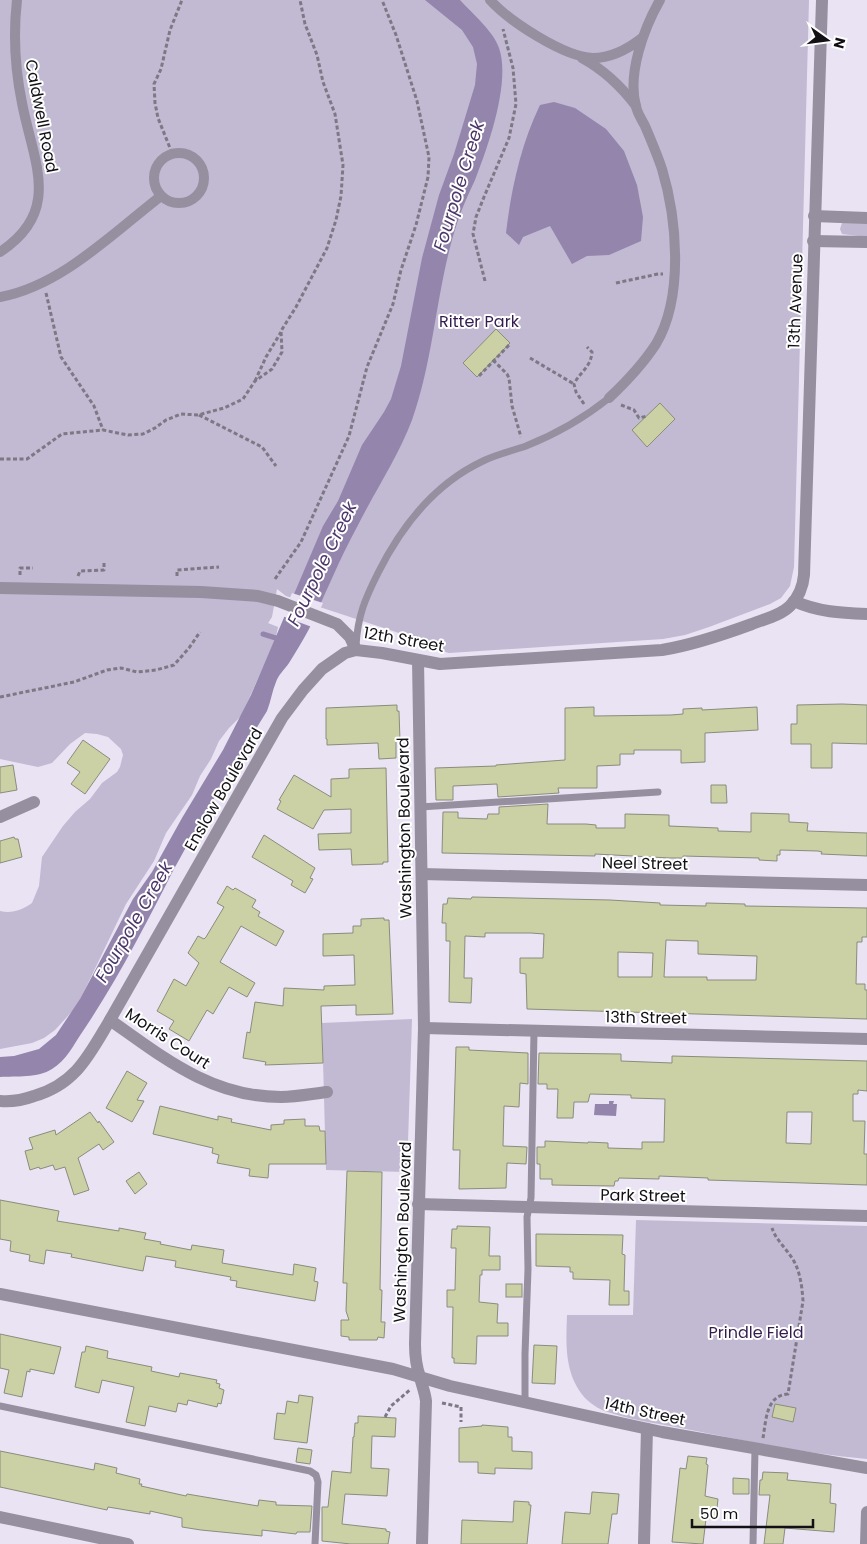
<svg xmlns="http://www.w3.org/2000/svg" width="867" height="1544" font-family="Poppins,sans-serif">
<rect width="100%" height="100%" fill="#e9e3f4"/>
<!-- green -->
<g fill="#c2b9d2">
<path d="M0,0H809L794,567L790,586L781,598L770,604L709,627L685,635L663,639L449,653L435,649L396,632L286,596L277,589L272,617L268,623L278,627L275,641L241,716L229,728L219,741L211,759L200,776L192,795L166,833L154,861L126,904L77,1006L55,1030L44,1038L32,1043L0,1049V911C12,914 22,910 32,903L39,886L42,857L63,826L75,812L90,799L102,783L117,772L120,767L123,755L121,749L108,737L97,734L85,733L70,744L52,763L38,767L0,759Z"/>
<path d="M845,222L867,223V237L842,234L840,229L842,223Z"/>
<path d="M412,1019L407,1172L326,1170L322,1023Z"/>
<path d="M636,1220L867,1226V1459C806,1454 746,1441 686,1429C662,1424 635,1421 611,1413C602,1411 592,1405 585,1398C564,1374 566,1344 567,1315H633Z"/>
</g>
<!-- water -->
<g fill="#9385ab">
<path d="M425,0H460C472,13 494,32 499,48C511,82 488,147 475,180C470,191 465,201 461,212C436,279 436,353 412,420C398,457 375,491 357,527C339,560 325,595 309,629C303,640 296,652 289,663C285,669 278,675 276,682C272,691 271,701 267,711C235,763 203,815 174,869C146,924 118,979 83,1031C74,1044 66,1061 52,1069C38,1078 16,1076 0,1077V1057L14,1056L39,1049L56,1035L80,999L133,899L152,872L182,818L223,750L251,695L323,526L338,501L362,445L384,412L391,399L401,366L422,258L439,195L454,154L475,85L477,64L473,47L462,30Z"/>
<path d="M554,102L575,108L606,129L624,151L637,185L643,217L641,241L609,255L587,256L572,264L550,226L523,237L519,245L506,233C511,190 521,144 540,105Z"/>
<path d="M609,1101H614L613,1104H617L616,1116L594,1115L595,1104H609Z"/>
</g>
<!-- pier -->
<path fill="#e9e3f4" d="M292,593L323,603L312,627L282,616Z"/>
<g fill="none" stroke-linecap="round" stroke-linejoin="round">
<!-- stream -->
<path stroke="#9385ab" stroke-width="5" d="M263,634L282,640"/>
</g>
<!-- building -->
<g fill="#ccd1a5" stroke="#8a8c7c" fill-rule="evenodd">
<path d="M496,329L510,343L477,377L463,363Z"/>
<path d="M660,403L675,419L647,447L632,430Z"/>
<path d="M842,704L867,705V744L832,743V768H811V744H791V724H797V705Z"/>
<path d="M397,705V711H399L400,741H396V758L379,759L378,743L327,745V739H326V708Z"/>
<path d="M594,707V716L671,715L683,714V709L702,708V710L757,707L758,730L705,733V762L681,763V750H634V754H620V765L597,766V788H558L559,793L498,797L497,784L453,786V800H436L435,768L496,766V765L565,760V708Z"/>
<path d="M83,740L110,759L85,794L71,784L80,772L67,763Z"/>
<path d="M13,765L17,790L0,793V767Z"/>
<path d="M386,768L388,862H383V864L352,865L351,849L319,850L318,834L351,833V809L324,810L313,829L277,809L281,801L279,800L294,775L331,797V779L349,778V769Z"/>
<path d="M711,785H726L727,803H711Z"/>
<path d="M548,804L547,824H586L596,825V828H625V814L669,815V826L718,828V831L751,832V813L789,814V822L808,823L807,831L867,833V856L821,854L822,852L818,851L780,850V855H777V861L759,860V858L683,856V858H670L595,854V856L442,853L443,812H458V818L487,819L488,814H499V807Z"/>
<path d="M264,835L315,868L310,878L313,879L305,893L291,885L293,881L252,857Z"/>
<path d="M14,837L15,839H18L22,857L0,863V841Z"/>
<path d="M227,886L233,890L235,888L256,900L252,907L260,912L258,916L284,931L276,946L241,926L220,962L255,983L247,997L229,987L213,1014L207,1010L189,1041L169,1029L174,1021L157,1011L174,979L186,986L199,963L188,953L198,936L204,939L206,937L224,907L217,903Z"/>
<path d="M472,897L610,900L660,903V905L706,906V903L745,904V906L867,908V937H862V942H857L856,984H865V990H867V1019L527,1009L526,974L520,973V958H543L544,934L531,933H485V937L465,936L464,978H472L471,1003L449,1002L450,941H446V923H442L443,904H447L448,898L471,899ZM666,940L698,941V954L757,956L756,980H707V977H664ZM618,952L653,953L652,977H618Z"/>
<path d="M384,918V920H389L393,1014L356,1015V1005L321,1006L323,1063L265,1065L266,1062L243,1058L247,1032L250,1033L255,1002L283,1006L284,988L324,990V986L355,985L354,955L323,956V934L353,933V926H361V919Z"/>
<path d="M456,1047H469V1050L528,1053V1084L520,1083L519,1107L504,1106L503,1146L527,1147L526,1164L507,1163L506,1188L459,1189L460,1150H453Z"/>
<path d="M539,1053L621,1054V1061L672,1063V1056L867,1061V1091L858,1090V1094H853V1121H865L864,1154H867V1185L708,1180V1178L659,1176V1179L619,1178L618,1181H615L614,1186L552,1185V1179H540V1164H537V1147H545V1141L588,1143V1142L608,1143V1148L642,1149V1142H664L665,1099L631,1098V1095L590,1094L588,1102H574L573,1118H557L558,1089H547V1084H538ZM787,1112H812L811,1144L786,1143Z"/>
<path d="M127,1071L147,1083L137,1100L144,1101L132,1122L106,1108Z"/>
<path d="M160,1106L218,1120V1116L232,1119L231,1122L271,1130V1125L284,1124V1120L305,1119V1126H319L320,1131H325L326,1164H269L268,1178L249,1176L250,1169L217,1163L219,1155L212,1153L213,1148L153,1134Z"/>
<path d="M90,1112L98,1123L99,1121L114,1142L103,1150L99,1144L78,1158L89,1190L74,1195L65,1167L55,1170L53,1165L40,1169L39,1167L30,1170L25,1151L33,1149L29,1138L55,1130L56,1135Z"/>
<path d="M347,1171L382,1172L380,1290H382L381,1322H385L384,1338L378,1337L377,1340H349V1337L341,1336V1320H349L346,1311L347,1283H343Z"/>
<path d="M139,1172L147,1184L135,1194L126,1181Z"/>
<path d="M0,1200L59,1211L57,1221L119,1231V1228L146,1233L144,1239L161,1242L160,1244L191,1250L192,1245L224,1250L222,1263L293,1275L294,1264L316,1268L314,1281L318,1282L315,1301L236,1287L237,1281L230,1280L231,1277L175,1267L176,1261L146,1256L143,1271L71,1257L72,1254L46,1250L44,1264L29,1261L30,1255L10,1251L11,1241L0,1239Z"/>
<path d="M457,1226L490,1227L489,1256H500V1270H482V1275H480L479,1302L498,1304L497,1323H508V1336H477L476,1364L454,1363V1358H452L453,1307H447V1290H455L456,1248H451L452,1229H457Z"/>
<path d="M536,1234L623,1235L622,1254L625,1255L624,1291H629V1305H609L610,1280L573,1279V1272H570V1267L536,1266Z"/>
<rect x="506" y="1284" width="16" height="13"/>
<path d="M0,1334L61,1347L54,1374L30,1369V1372L27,1371L22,1397L4,1393L9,1370L0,1368Z"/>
<path d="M534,1345L557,1346L555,1384L532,1383Z"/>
<path d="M86,1346L108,1351L107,1358L152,1367L151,1371L179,1377L180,1373L217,1380L216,1383L220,1384L219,1388L224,1390L221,1404L218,1403L217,1407L188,1400L187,1405L178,1403L176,1412L149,1406L145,1426L126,1422L134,1387L102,1380L99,1393L75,1387L82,1352H85Z"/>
<path d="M299,1395L313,1397L307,1443L274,1439L277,1413L285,1414L287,1401L298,1403Z"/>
<path d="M775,1404L796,1408L793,1422L772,1417Z"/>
<path d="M358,1416L396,1418L395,1437L372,1436L371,1468L389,1469L387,1496L345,1494L342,1524L386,1529V1531L390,1532L388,1544H351L322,1541V1507H328L332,1471L351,1473L353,1437H354L355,1423H358Z"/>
<path d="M482,1425L508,1427V1437H512V1451L532,1452V1469L495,1468V1474L478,1473V1462H459V1428L482,1426Z"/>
<path d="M298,1448L312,1450L310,1464L296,1462Z"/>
<path d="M0,1451L94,1470L95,1463L117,1468L116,1473L140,1479L139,1484H142L141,1486L186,1496L187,1494L258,1506L259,1500L276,1502V1505L312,1506L310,1532H297L296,1534L262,1530V1536L201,1530L182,1527V1518L150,1511V1514L108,1507L107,1510L0,1487Z"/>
<path d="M688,1456L707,1458L706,1464L708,1465L705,1496L718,1499L716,1518L706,1519L703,1544L672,1542L680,1468L686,1469Z"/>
<path d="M763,1472L788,1473L787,1480L831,1484L830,1503L836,1504L834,1532L785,1528L783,1544H764L770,1495H759L760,1480H762Z"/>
<path d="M733,1478L749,1479V1494H733Z"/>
<path d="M592,1492L619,1494L617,1514H612L608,1544H562L565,1512L590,1514Z"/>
<path d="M514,1501L529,1502V1505H531L527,1544H461L462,1520L513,1522Z"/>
</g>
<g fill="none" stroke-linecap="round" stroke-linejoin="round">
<!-- path -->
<g stroke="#7d7984" stroke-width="3" stroke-dasharray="4 2.5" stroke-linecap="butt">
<path d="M172,153L158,118L155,103L154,84L161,69L170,30L182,0"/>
<path d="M485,281L473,234L476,217L484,197L509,138L516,104L513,68L503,29"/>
<path d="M616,283L658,274H663"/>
<path d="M46,293L61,357L94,406L103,430"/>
<path d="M530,358L574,384"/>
<path d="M493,360L507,374L509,378L512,406L521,437"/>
<path d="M479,376L509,345"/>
<path d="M255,381L266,357L281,332"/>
<path d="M584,404L576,392L574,384C580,372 591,367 592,352L587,347"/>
<path d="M621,405L634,410L639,418L647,416"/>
<path d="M199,415L262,447L276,466"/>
<path d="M0,459H27L62,434L103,430L128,435L143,434L155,428L166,420L181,414L198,415L224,408L243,399L255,381L272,369L282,352L281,331L296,307L327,248L336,220L341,196L343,165L335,114L323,82L317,55L305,24L300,0"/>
<path d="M20,575V568H33"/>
<path d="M78,576L80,571L104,570V563"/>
<path d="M177,576V570L219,567"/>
<path d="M275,579L301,542L349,436L367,367L393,304L401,270L416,225L428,177L429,157L417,101L396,35L382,0"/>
<path d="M0,697L74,682L107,670L121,668L137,672L156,670L174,665L189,648L200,632"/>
<path d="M442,1403L461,1407V1422"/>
<path d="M385,1417L391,1406L411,1389"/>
<path d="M763,1438C766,1421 766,1395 788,1394L803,1301C802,1286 800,1270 792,1258C785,1247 776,1240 772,1228"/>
</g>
<!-- service -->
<g stroke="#958fa0" stroke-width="7">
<path d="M356,645C358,615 365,599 378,573C402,525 434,484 483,461C497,454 512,451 526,446C556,434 584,418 609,398"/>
<path d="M420,807L658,792"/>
<path d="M525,1402V1354L528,1269L527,1217L531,1198L534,1031"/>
<path d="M0,1406L310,1471L316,1475L318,1482L315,1544"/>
<path d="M753,1544L755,1449"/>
</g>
<!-- pedestrian -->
<g stroke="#958fa0" stroke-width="10">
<path d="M490,0C509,21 564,57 593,58C612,58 628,49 642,38"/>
<path d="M582,58C604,70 621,86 636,106"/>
<circle cx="179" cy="178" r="25"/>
<path d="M0,252C63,211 33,161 22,103C15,69 13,35 17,0"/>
<path d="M0,297C61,286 113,233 161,196"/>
<path d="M609,398C626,382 643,364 656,344C684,297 677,219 662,169C657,154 651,140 645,126C642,120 637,113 636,106C627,74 644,28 660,0"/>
</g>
<!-- minor -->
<g stroke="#958fa0" stroke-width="12">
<path d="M814,216L867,218"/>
<path d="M813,241L867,242"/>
<path d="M0,588L201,592L258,596L278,601L337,624L350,637L356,650"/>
<path d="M794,601C818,612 841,613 867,614"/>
<path d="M418,660L424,1028L415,1344C415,1355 416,1366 420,1377C422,1386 425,1392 426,1401L422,1544"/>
<path d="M0,817L34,802"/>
<path d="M422,874L867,885"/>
<path d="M110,1020C164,1058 211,1097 281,1097C296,1097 311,1094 327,1092"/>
<path d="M424,1028L867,1039"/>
<path d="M418,1204L867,1216"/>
<path d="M0,1294L393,1369L450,1386L662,1432L867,1468"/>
<path d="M0,1517L128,1544"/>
<path d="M644,1544L647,1429"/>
<path d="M866,1544L867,1512"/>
</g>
<!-- tertiary -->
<path stroke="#958fa0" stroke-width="12" d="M0,1101C11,1102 23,1100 34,1096C76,1084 89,1055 110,1020L282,718L303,690L322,669L345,653L356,650L382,653L440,664L662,650C693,645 722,635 752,624C764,619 780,616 790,606C798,598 803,587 804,575L822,0"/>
</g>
<g text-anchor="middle" stroke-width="4" stroke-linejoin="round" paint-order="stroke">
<!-- street labels -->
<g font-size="16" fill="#121015" stroke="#fff">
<text transform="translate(42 116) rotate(79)" y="6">Caldwell Road</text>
<text transform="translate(795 301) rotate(-88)" y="6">13th Avenue</text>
<text transform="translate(404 639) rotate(10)" y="6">12th Street</text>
<text transform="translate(223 789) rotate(-60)" y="6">Enslow Boulevard</text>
<text transform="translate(404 828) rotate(-91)" y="6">Washington Boulevard</text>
<text transform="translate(645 863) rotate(1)" y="6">Neel Street</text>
<text transform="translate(646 1017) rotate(1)" y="6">13th Street</text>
<text transform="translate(168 1038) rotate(33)" y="6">Morris Court</text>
<text transform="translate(643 1195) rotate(1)" y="6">Park Street</text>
<text transform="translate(402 1232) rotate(-88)" y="6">Washington Boulevard</text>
<text transform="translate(645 1411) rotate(12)" y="6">14th Street</text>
</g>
<!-- park labels -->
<g font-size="16" fill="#331d4f" stroke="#fff">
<text x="479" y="327">Ritter Park</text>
<text x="756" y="1338">Prindle Field</text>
</g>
<!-- water labels -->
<g font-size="18" font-style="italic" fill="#4c366a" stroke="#fff">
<text transform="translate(459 186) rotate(-73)" y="6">Fourpole Creek</text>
<text transform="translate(322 564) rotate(-64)" y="6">Fourpole Creek</text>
<text transform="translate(134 922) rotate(-60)" y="6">Fourpole Creek</text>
</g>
</g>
<!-- north arrow -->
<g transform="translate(827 40) rotate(104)" stroke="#ffffff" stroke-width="4" paint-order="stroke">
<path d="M0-4L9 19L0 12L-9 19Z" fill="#121015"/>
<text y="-8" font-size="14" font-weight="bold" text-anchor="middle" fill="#121015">N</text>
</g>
<!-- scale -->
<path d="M692 1519v8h121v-8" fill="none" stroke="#121015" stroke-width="2.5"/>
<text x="700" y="1519" font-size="15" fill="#121015" stroke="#ffffff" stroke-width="4" paint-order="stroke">50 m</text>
</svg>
